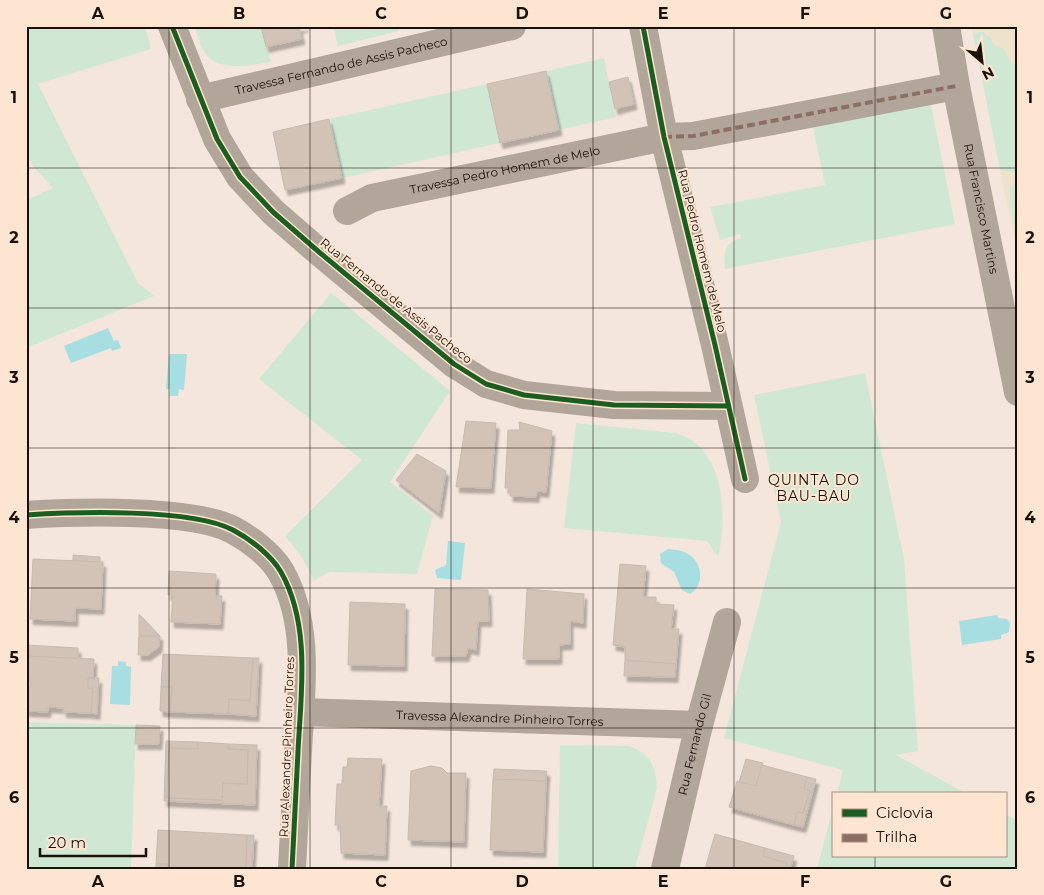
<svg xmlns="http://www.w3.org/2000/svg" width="1044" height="895" font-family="Montserrat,sans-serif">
<defs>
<filter id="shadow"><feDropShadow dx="3" dy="5.5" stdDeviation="1" flood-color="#0004"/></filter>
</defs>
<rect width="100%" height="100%" fill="#f4e6dc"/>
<!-- green -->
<g fill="#d0e8d3">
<path d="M26,26H145L151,49L38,84L138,283L154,296L26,348V200L53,188L33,166L26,152Z"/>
<path d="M194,26H261L271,62C252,65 225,71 209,58C201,50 198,36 194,26Z"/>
<path d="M333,26H398L399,31L338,46Z"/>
<path d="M982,31L991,38L994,45L1005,49L1009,59L1018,68V174L1000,170L973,34Z"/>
<path d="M604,58L616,117L559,130L546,71Z"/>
<path d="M487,84L500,143L342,178L329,119Z"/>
<path d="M930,100L955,224L725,269C724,253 723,243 741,238V234L720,240L710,207L825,185L812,122Z"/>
<path d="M1016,182L1018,183L1017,244L1009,199L1010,187Z"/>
<path d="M331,293L450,391L390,482L433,516L417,574L330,572L314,580L301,556L285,536L362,460L259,379Z"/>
<path d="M865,373L904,559L918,751L896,755L967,794H837L843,770L724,738L781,522L754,395Z"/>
<path d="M576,423L676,433C686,437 695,441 702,449C725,475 726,526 718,557L707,541L564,528Z"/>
<path d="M26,722L136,725L131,869H26Z"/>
<path d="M560,745L629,746C650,753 656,767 657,788L635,869H558Z"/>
<path d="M833,808V856H1005V814L1018,821V869H817Z"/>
</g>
<!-- sand -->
<g fill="#eee3ca">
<path d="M971,26H1018V68L1009,59L1005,49L994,45L991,38L982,31L973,34Z"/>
<path d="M1000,170L1018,174V183L1010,187C1008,211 1018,233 1018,255Z"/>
</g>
<!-- water -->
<g fill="#a6dee1">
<path d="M108,328L114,341L118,340L121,348L112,351L111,348L71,363L64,346Z"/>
<path d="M169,354H187L184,390L179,389L178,396H169L170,389H166Z"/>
<path d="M448,541L465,543L461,580L437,578L435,570L446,565Z"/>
<path d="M668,549C676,550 684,550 691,556C703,566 704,586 690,594L682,590L674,572L661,563L660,554Z"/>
<path d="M997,615L998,618L1007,619L1010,623L1009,632L1001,635V639L962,645L959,621Z"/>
<path d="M118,661L126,662V666L131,667L130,705L110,704L112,666H118Z"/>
</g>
<!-- building -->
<g fill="#d3c3b6" stroke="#c5bab2" filter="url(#shadow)">
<path d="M261,26H306L299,28L302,39L266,47Z"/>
<path d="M546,71L559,130L500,143L487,84Z"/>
<path d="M628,77L634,104L615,109L609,82Z"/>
<path d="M329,119L342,178L285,190L273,132Z"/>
<path d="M466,421L496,423L491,488L456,487Z"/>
<path d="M519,422L552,431L546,492L537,491L536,497L510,496V488H505L508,430H520Z"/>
<path d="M417,454L446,471L439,513L396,480Z"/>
<path d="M73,555L100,557V562L73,561Z"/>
<path d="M33,559L103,562L101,609L75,608V621L30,619Z"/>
<path d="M620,564L646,566L643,597H656V604L674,605L671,629H679L676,664L625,660V647L613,645Z"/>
<path d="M169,571L216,574L215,596H222L220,624L171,622L173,595H168Z"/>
<path d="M435,589L488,590L489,621H478L476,650L468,648L466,656H432Z"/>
<path d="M527,589L584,594L583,623L570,621V644L559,645V659H523Z"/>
<path d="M350,602L405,604L404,666L348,665Z"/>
<path d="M139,614L160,636H139Z"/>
<path d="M139,636H160L159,647L148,655H138Z"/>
<path d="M26,645L78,648V659L26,656Z"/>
<path d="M163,654L253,658L250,701L229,699L228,714L170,712L172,687H161Z"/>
<path d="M26,656L94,659L93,678H88V688H93L91,713L63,712L64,708L48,707V712L26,711V686H30V677H26Z"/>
<path d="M253,658H259L256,716L228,714L229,699L250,701Z"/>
<path d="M625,660L676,664L675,677L624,676Z"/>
<path d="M88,678H99L97,714L91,713L93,688H88Z"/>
<path d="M161,687H172L170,712L160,711Z"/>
<path d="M136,725L160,726L159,744H135Z"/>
<path d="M166,741L198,742V749L169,748L167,798L222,800L223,783L247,784L248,750L228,749L229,744L257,745L255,805L164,801Z"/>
<path d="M198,742L229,744L228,749L248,750L247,784L223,783L222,800L167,798L169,748L198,749Z"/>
<path d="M348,758L382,759L379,806H387L385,855L341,853L340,825H335L337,784H342L343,767H347Z"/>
<path d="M746,759L763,763L756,786L739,782Z"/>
<path d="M762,765L807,777L804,789L810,791L803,813L797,812L794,825L729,807L737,781L756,786Z"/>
<path d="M431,766L442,768L447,773H466L464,842L408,840L411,771Z"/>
<path d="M494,769L547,771L546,781L493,779Z"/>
<path d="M807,777L816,779L803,827L794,825L797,812L803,813L810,791L804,789Z"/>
<path d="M493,779L546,781L543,852L490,850Z"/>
<path d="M158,830L247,835L246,869H166L167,864H156Z"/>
<path d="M715,834L765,848L763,856L787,863L786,869H705Z"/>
<path d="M247,835H254L252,869H246Z"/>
<path d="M765,848L794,856L790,869H786L787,863L763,856Z"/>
<path d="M156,864H167L166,869H156Z"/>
</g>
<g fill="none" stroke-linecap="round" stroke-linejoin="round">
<!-- street -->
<g stroke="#b2a59a" stroke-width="28">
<path d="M172,26L217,139L240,177L273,212L319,252L454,364L486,384L524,395L614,405L728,406"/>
<path d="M643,26L664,137L715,345L745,479"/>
<path id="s1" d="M946,26L956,86L1018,392"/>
<path id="s2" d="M200,99L512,26"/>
<path id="s3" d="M347,211L372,198L664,137L693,136L956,86"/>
<path d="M26,515C75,512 191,508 233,530C250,539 271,555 281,572C311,625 301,694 298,751C296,790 294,830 292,869"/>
<path id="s4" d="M300,712L699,725"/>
<path id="s5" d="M665,869L699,725L727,622"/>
</g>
<!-- quiet -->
<path stroke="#8d6e63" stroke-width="4" stroke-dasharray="8 4" stroke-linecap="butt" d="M664,137L693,136L956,86"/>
<defs>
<g id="cycleway">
<path d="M172,26L217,139L240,177L273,212L319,252L454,364L486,384L524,395L614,405L728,406"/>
<path d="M643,26L664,137L715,345L745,479"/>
<path d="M26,515C75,512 191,508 233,530C250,539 271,555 281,572C311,625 301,694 298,751C296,790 294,830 292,869"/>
</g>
</defs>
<!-- cycleway casing -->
<use href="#cycleway" stroke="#fee5d1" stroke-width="8"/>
<!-- cycleway -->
<use href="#cycleway" stroke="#1b5e20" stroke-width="5"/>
</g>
<!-- grid -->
<path fill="none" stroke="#191009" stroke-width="1" stroke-opacity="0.55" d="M169,26V869M310,26V869M451,26V869M593,26V869M734,26V869M875,26V794M26,168H1018M26,308H1018M26,448H1018M26,588H1018M26,728H1018M875,856V869"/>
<g text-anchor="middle" stroke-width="4" stroke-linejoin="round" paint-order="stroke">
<!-- street labels -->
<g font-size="12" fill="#191009" stroke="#fee5d1">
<text dy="4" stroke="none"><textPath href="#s2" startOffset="145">Travessa Fernando de Assis Pacheco</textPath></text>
<text dy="4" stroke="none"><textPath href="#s3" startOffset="164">Travessa Pedro Homem de Melo</textPath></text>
<text dy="4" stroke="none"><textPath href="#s1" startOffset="186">Rua Francisco Martins</textPath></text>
<text transform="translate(702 251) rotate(76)" y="4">Rua Pedro Homem de Melo</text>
<text transform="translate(396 301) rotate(39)" y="4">Rua Fernando de Assis Pacheco</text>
<text dy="4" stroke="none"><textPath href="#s4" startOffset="200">Travessa Alexandre Pinheiro Torres</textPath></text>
<text dy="4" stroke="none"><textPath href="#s5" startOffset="128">Rua Fernando Gil</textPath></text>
<text transform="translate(287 747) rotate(-88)" y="4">Rua Alexandre Pinheiro Torres</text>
</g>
<!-- neighbourhood labels -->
<g font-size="14" letter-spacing="1" fill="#191009" stroke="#fee5d1">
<text x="814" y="485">QUINTA DO<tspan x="814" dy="16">BAU-BAU</tspan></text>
</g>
</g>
<!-- border -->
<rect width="1044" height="895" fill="none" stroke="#fee5d1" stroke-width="55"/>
<!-- legend -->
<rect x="832" y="792" width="175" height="65" fill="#fee5d1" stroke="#a29081"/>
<rect x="842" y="809" width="25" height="8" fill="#1b5e20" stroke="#a29081"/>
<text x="876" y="818" font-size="15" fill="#191009">Ciclovia</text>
<rect x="842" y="834" width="25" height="8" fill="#8d6e63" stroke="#a29081"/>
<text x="876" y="842" font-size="15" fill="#191009">Trilha</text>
<!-- north arrow -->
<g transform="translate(982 62) rotate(152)" stroke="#fee5d1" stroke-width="4" paint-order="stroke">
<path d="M0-4L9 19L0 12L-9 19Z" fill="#191009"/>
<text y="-8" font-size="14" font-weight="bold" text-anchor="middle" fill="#191009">N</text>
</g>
<!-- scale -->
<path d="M40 848v8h106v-8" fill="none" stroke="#191009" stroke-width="2.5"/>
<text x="48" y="848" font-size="15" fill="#191009" stroke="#fee5d1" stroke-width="4" paint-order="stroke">20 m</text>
<rect x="28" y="28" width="988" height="840" fill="none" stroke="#191009" stroke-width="2"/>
<g font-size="16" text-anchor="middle" font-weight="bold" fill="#191009">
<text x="98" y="19">A</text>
<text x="239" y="19">B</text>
<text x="381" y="19">C</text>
<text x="522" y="19">D</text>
<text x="663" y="19">E</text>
<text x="805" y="19">F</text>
<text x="946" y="19">G</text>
<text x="14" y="103">1</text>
<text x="1030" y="103">1</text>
<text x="14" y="243">2</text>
<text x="1030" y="243">2</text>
<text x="14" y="383">3</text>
<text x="1030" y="383">3</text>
<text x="14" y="523">4</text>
<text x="1030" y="523">4</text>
<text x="14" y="663">5</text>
<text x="1030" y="663">5</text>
<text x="14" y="803">6</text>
<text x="1030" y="803">6</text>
<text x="98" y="887">A</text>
<text x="239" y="887">B</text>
<text x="381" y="887">C</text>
<text x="522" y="887">D</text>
<text x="663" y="887">E</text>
<text x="805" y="887">F</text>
<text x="946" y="887">G</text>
</g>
</svg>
